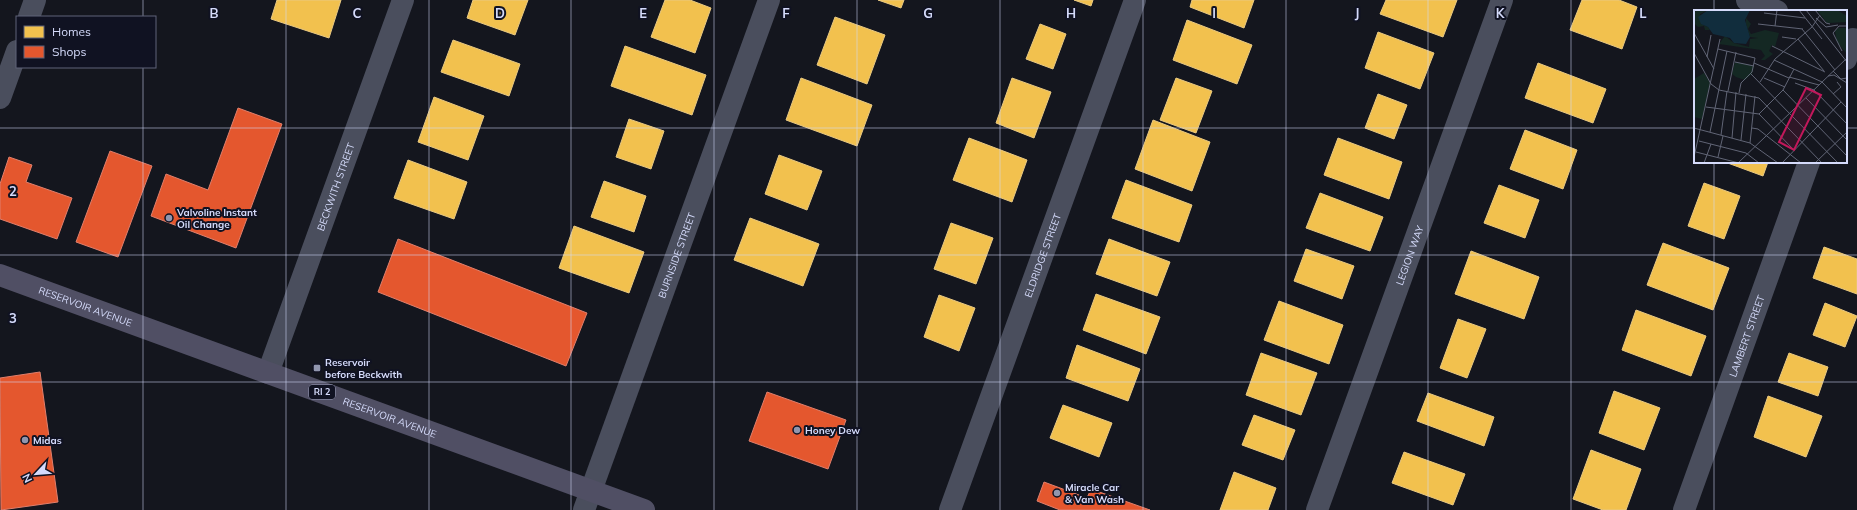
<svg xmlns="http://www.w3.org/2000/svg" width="1857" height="510" font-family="Mulish,sans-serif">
<rect width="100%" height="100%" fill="#14161e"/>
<!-- homes -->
<g fill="#f2c14e" stroke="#e9c982">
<path d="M277,0H341L329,38L271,19Z"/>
<path d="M473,0H528L515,35L467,18Z"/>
<path d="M665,0H690L711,8L695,53L651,37Z"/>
<path d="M878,0H904L901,8Z"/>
<path d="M1074,0H1093L1091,6Z"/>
<path d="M1192,0H1254L1244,28L1190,7Z"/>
<path d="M1386,0H1457L1443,37L1380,14Z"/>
<path d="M1582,0H1619L1637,7L1622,49L1570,30Z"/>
<path d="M835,17L885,35L867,84L817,65Z"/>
<path d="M1187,20L1252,45L1237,84L1173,60Z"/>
<path d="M1040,24L1066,34L1053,69L1026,59Z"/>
<path d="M1378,32L1434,53L1420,89L1365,68Z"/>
<path d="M453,40L520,64L509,96L441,72Z"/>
<path d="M625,46L706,75L692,115L611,86Z"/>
<path d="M1538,63L1606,89L1593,123L1525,98Z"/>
<path d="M801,78L872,105L857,146L786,120Z"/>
<path d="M1012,78L1051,92L1034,138L996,123Z"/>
<path d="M1176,78L1212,91L1196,133L1160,120Z"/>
<path d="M1378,94L1407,105L1394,139L1365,128Z"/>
<path d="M434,97L484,116L468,160L418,142Z"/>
<path d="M629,119L664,131L651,169L616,157Z"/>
<path d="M1153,120L1210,142L1192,191L1135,169Z"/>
<path d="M1525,130L1577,150L1563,189L1510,169Z"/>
<path d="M969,138L1027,160L1012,202L953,180Z"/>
<path d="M1338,138L1402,162L1389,199L1324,175Z"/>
<path d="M779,155L822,171L807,210L765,194Z"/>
<path d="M408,160L467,182L454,219L394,198Z"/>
<path d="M1725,162H1768L1763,176Z"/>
<path d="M1126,180L1192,205L1179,242L1112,218Z"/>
<path d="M604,181L646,196L634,232L591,217Z"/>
<path d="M1704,183L1740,196L1724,239L1688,226Z"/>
<path d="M1499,185L1539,200L1525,238L1484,223Z"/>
<path d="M1320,193L1383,217L1370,251L1306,228Z"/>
<path d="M750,218L819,244L803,286L734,260Z"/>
<path d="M951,223L993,238L976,284L934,269Z"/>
<path d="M574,226L644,252L629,293L559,268Z"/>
<path d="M1109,239L1170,262L1157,296L1096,274Z"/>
<path d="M1663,243L1729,268L1713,310L1647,285Z"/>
<path d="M1824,247L1857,259V294L1813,278Z"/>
<path d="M1306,249L1354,266L1342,299L1294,281Z"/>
<path d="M1471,251L1539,277L1524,319L1455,294Z"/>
<path d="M1096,294L1160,317L1146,354L1083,330Z"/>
<path d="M939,295L975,308L959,351L924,337Z"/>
<path d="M1279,301L1343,325L1329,364L1264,340Z"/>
<path d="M1825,303L1857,316L1845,347L1813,335Z"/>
<path d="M1636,310L1706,336L1691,376L1622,350Z"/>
<path d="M1458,319L1486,329L1467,378L1440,368Z"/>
<path d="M1077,345L1140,369L1128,401L1066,378Z"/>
<path d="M1261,353L1317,373L1301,415L1246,395Z"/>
<path d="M1789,353L1828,367L1818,396L1778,382Z"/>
<path d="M1614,391L1660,408L1644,450L1599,433Z"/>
<path d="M1428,393L1494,417L1484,446L1417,421Z"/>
<path d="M1768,396L1822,416L1806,457L1754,437Z"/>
<path d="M1063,405L1112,423L1099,457L1050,438Z"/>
<path d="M1254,415L1295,430L1283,460L1242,445Z"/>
<path d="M1591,450L1641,469L1626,510H1603L1573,499Z"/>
<path d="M1404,452L1465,474L1453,505L1392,483Z"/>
<path d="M1234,472L1276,488L1268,510H1220Z"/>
</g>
<!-- shops -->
<g fill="#e4572e" stroke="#e07f6c">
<path d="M238,108L282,124L236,248L151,216L166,174L208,190Z"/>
<path d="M110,151L152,166L118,257L76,242Z"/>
<path d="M9,157L32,165L26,182L72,198L57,239L0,219V184Z"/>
<path d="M398,239L587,313L566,366L378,292Z"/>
<path d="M40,372L58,502L1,510L0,378Z"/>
<path d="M767,392L846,420L828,469L749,441Z"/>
<path d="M1044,482L1087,498L1091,489L1150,510H1060L1037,501Z"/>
</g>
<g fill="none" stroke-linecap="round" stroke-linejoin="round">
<!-- minor -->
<g stroke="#4a4e5d" stroke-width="22">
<path d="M1747,0L1777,11"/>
<path d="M29,17L35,0"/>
<path d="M1846,59L1853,39"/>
<path d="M0,98L17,51"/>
<path id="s1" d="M268,373L403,0"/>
<path id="s2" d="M584,510L769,0"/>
<path id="s3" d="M950,510L1135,0"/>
<path id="s4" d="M1317,510L1502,0"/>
<path id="s5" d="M1684,510L1809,162"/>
</g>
<!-- primary -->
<path stroke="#504f64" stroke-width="22" id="s6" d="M0,275L644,510"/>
</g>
<!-- grid -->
<path fill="none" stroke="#d5dbfb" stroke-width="1" stroke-opacity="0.55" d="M143,0V17M286,0V510M429,0V510M571,0V510M714,0V510M857,0V510M1000,0V510M1143,0V510M1286,0V510M1428,0V510M1571,0V510M1714,0V11M143,67V510M0,128H1695M1846,128H1857M1714,162V510M0,255H1857M0,382H1857"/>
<!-- markers -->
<g fill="#9196ae" stroke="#101222" stroke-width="1.5">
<circle cx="169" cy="218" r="4"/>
<rect x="313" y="364" width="8" height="8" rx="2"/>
<circle cx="797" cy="430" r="4"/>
<circle cx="25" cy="440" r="4"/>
<circle cx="1057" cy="493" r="4"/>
</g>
<g text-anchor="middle" stroke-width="4" stroke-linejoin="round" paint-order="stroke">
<!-- shield labels -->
<rect fill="#101222" stroke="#9a9fba" stroke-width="1" x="309" y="385" width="26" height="14" rx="3"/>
<g font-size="9" font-weight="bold" fill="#d5dbfb">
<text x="322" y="395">RI 2</text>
</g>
<!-- street labels -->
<g font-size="10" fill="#d5dbfb" stroke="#101222">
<text dy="4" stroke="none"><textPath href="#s1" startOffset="198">BECKWITH STREET</textPath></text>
<text dy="4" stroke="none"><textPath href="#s2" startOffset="271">BURNSIDE STREET</textPath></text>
<text dy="4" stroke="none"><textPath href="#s3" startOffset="271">ELDRIDGE STREET</textPath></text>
<text dy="4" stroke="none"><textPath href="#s4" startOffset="271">LEGION WAY</textPath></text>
<text dy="4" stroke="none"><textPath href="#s6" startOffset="91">RESERVOIR AVENUE</textPath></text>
<text dy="4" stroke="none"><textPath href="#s5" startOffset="185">LAMBERT STREET</textPath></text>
<text dy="4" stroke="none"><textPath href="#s6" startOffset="415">RESERVOIR AVENUE</textPath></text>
</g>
<!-- poi labels -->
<g font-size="10" font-weight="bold" fill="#d5dbfb" stroke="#101222" text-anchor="start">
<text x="177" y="216">Valvoline Instant<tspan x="177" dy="12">Oil Change</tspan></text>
<text x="325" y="366">Reservoir<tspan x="325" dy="12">before Beckwith</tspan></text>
<text x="805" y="434">Honey Dew</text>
<text x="33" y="444">Midas</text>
<text x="1065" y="491">Miracle Car<tspan x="1065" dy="12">&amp; Van Wash</tspan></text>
</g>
</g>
<!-- overview -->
<g transform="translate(1694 10)">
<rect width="153" height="153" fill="#14161e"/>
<path d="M3,0H14L6,4L9,15L14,17L16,20H11L10,16L4,17L1,14L0,3ZM123,0H143L153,6V12L133,13ZM52,8L57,14L54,19L57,24L71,20L85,23L81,37L78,35L75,41L79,44L71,50H67L71,46L67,40L25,34L31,26L40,33L55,37L56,29L64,28L56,27L52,14ZM144,18H153V44L143,32L141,21ZM41,52L60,56L58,64L51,70L42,67L38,64ZM10,63L16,73L8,109L0,107V69Z" fill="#142823"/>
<path d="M14,0H56L51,10L56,27L52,34L40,33L36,28L19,24L14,17L7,14L4,7Z" fill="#112d3d"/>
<path fill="none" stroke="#616576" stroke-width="1" d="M105,0L128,29M112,0L153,52M121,0L132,13L136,14M70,3L111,8M122,8L132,17L144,15M64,14L109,19M81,16L83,0M108,19L141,60M0,23L20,59M88,27L102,29M104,29L130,61M78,36L131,62M24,39L61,48L58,62L47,73L45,83M148,41L139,23L145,16H153M0,43L17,74L25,80L65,88L128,153M13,47L17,25M80,50L128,72L153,98M41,52L60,56M60,53L95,68M139,61L147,69L153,68M57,64L144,153M134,66L140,65L153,73M95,67L125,75M70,68L91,77M66,72L81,49L118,17L126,5M101,73L120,80L153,114M89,80L153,146M34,81L42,42M139,84L147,77L143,72M112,88L153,130M12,97L65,104L99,139M65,104L89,80L100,59M0,118L56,133L84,153M58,118L64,119L107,153M16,122L33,41M27,125L33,81M38,128L42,82M47,130L52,84M5,131L52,143L65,153M56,133L61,86M2,142L45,153M0,147L26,29M24,147L29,126M10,153L17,134M44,153L153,48M88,153L147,92M121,153L153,122"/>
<path fill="#c2185b" fill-opacity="0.15" stroke="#c2185b" stroke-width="2" d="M112,78L127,85L100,140L85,132Z"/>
<rect width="153" height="153" fill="none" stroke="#d5dbfb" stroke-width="2"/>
</g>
<g font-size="13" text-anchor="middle" font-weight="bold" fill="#d5dbfb" stroke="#101222" stroke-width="4" stroke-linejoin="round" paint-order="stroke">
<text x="214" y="18">B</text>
<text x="357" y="18">C</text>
<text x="500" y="18">D</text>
<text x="643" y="18">E</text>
<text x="786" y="18">F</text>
<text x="928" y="18">G</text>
<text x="1071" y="18">H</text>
<text x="1214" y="18">I</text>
<text x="1357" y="18">J</text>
<text x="1500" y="18">K</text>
<text x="1643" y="18">L</text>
<text x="13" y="196">2</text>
<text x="13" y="323">3</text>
</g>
<!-- legend -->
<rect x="16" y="16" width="140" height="52" fill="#101222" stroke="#5f6279"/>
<rect x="24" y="26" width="20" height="12" fill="#f2c14e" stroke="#5f6279"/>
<text x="52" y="36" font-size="12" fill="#d5dbfb">Homes</text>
<rect x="24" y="46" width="20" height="12" fill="#e4572e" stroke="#5f6279"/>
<text x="52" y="56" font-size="12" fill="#d5dbfb">Shops</text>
<!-- north arrow -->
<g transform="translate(36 474) rotate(244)" stroke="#101222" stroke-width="3" paint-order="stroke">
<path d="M0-3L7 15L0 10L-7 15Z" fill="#d5dbfb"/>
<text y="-6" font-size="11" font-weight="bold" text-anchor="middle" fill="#d5dbfb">N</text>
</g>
</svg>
